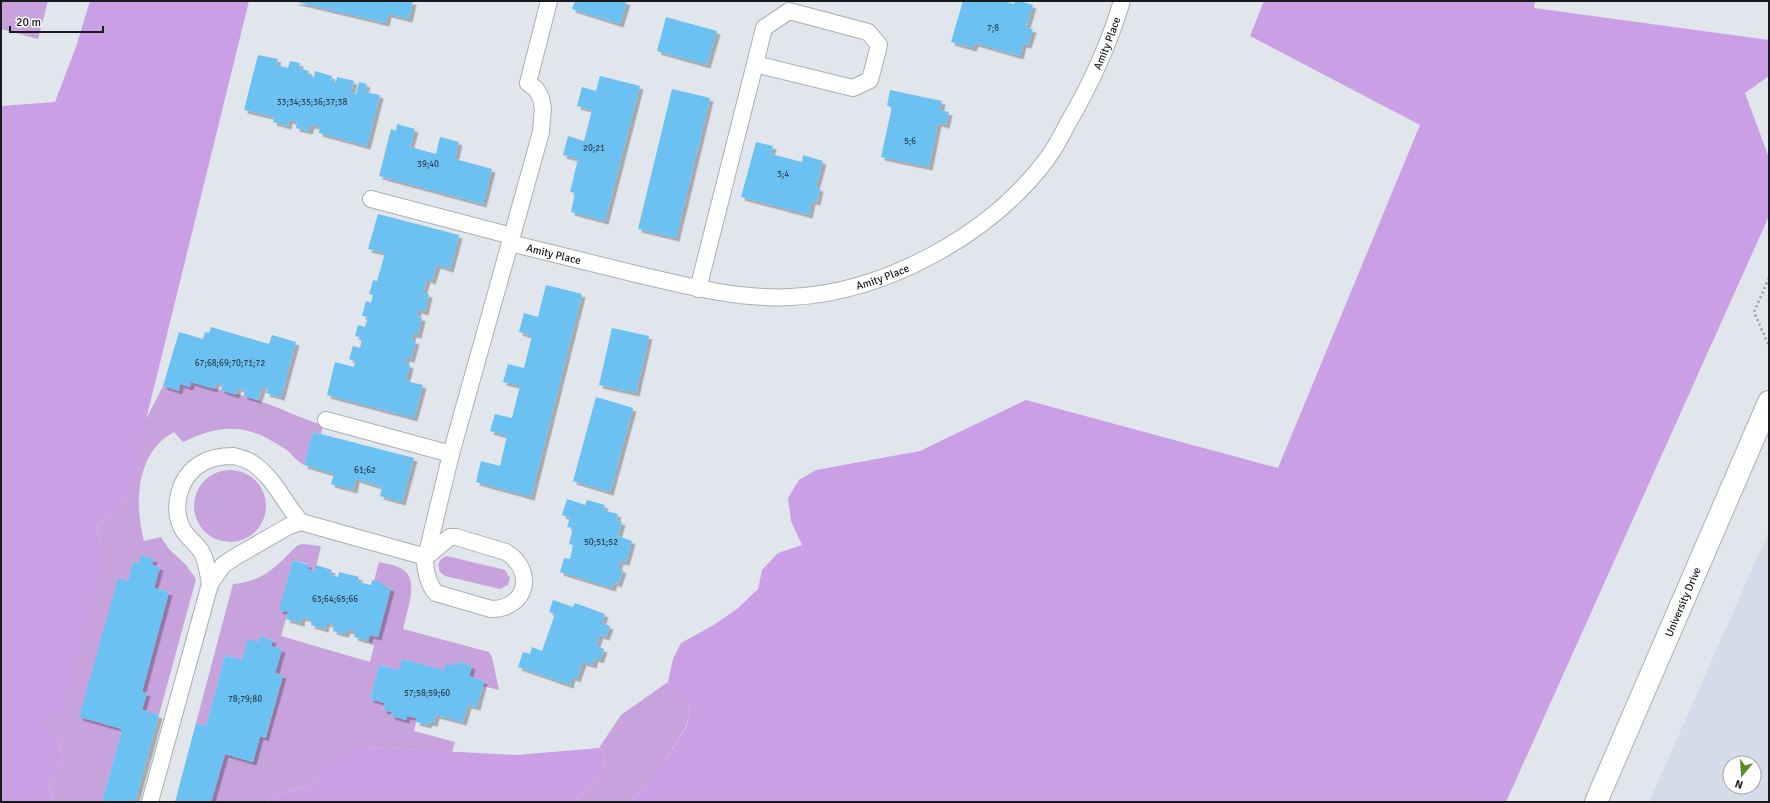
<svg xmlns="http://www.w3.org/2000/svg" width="1770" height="803" font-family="Signika,sans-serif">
<defs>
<filter id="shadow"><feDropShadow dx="3.5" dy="3.5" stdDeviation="0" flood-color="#0004"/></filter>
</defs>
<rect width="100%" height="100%" fill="#e1e5ec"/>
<!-- built -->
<path fill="#d4dcea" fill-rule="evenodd" d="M1769,531V802H1649ZM1730,763H1754V787H1730Z"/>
<!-- green -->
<g fill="#c7a2dd">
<path d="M1,1H48L38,39L1,29Z"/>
<path d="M191,382C214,389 238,393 259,401C281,408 301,419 323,425L321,434L313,432L304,465C297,461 293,456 288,451C283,447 277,444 272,441C240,422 214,427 183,442L174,432C136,452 134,503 144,541L161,537L169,549L186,565L196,579L159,715L142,710L147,693L142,692L169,592L154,588L160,567L152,565L154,559L141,555L139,563L133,562L128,581L118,579L80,717L122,729L102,802H55L48,783L63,759L58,738L37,723L52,717L101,545L96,527L118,509L127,497L143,425L163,386L179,391L180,384L189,387Z"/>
<circle cx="230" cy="506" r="36"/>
<path d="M303,544L321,546L315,571L307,569L308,564L293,560L280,610L288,612L281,636L370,662L374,646L368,641L370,635L378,637L391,588L382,585L383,583L374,581L379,562C388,564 399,565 406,572C418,584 406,614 403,629L489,652L492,657L499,690L483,686L484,681L469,676L472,666L457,661L456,666L444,670L402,659L399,670L379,665L370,699L385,703L383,710L392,712L391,716L406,720L407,716L417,718L414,731L455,742L452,752L367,747L323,764L316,784L278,794L266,802H211L225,754L253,762L260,736L266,738L283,676L275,673L282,649L271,646L273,640L260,636L258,642L242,660L225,655L206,726L196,723L233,584C268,580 275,566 298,545Z"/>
<path d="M447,556L505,570L510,578L508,585L500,589L445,576L440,572L438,565L441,559Z"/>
<path d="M668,682L690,702L687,725L662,766L631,802H575L602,771L605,752L599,748L621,715Z"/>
</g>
<!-- forest -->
<g fill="#cb9fe6">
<path d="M90,1H249L127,497L118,509L96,527L101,545L103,559L64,707L52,717L38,723L58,738L63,759L48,783L55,802H1V106L55,102L77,44Z"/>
<path d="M1264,1H1535L1534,8L1769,40V76L1745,93L1769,158V216L1506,802H631L662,766L687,726L690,702L668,682L673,659L681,643L712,626L737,609L758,589L762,570L778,553L802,545L791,521L788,498L799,480L816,470L920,451L1026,400L1278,468L1420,125L1250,36Z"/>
<path d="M367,747L516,755L599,748L605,752L602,771L575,802H266L278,794L316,784L323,764L349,750Z"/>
</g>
<!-- building -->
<g fill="#6bc1f2" filter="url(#shadow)">
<path d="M293,1H413L409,19L388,14L386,23Z"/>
<path d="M575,1H627L620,24L572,9Z"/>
<path d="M963,1H1004L1014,4L1015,1H1020L1033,5L1026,28L1033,29L1028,45L1023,44L1020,56L975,43L973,48L951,42Z"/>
<path d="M666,17L717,31L707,65L657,51Z"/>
<path d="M258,55L278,59L276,65L288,68L290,61L300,63L299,68L309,71L308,75L314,77L315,71L332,76L331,81L336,82L337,77L354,81L351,93L356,94L359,82L367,84L365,92L380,95L367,146L319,133L320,127L311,125L309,131L296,128L297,122L289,120L288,126L273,122L274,117L244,110Z"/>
<path d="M600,76L640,86L605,221L571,212L575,193L570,192L578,159L563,155L568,136L584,141L592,110L577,106L582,87L596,91Z"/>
<path d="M672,89L710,98L676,238L638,229Z"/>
<path d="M890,90L942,101L940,110L949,112L946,125L938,123L929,167L881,157L892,107L887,106Z"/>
<path d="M397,124L415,129L410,147L436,154L440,137L459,142L455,159L492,169L483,204L379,176L391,129L396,131Z"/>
<path d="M756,142L773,146L771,154L802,162L803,155L823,161L816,187L820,188L817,202L812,201L809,215L741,197Z"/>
<path d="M378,214L459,235L450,269L437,265L432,281L427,279L423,293L429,294L425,312L418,310L417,316L422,318L418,335L413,334L411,340L416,341L411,359L406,358L405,363L410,365L406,381L423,385L414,418L327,395L335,362L354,367L355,361L349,359L353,346L360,348L362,338L355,336L358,325L365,327L368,317L362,316L366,301L371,303L373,295L369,294L373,280L377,281L385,253L368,249Z"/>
<path d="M546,285L582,294L531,497L476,482L481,461L500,466L507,436L490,431L495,414L512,418L520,386L503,382L508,364L524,368L532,336L519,332L524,313L538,317Z"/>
<path d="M211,327L269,344L272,335L296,342L281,397L266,393L268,388L263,386L258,400L244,396L245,391L238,388L236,395L221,390L223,385L216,383L214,389L191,382L190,387L180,384L179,391L163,386L179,332L203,339L205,332L209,333Z"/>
<path d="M612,328L649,336L636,393L599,385Z"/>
<path d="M596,397L633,408L610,492L573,481Z"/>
<path d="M313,432L414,458L402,502L380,496L382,487L356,479L354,490L331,484L334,474L304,465Z"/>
<path d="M567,499L585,505L587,500L605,505L603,510L618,514L616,520L622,522L618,536L632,541L626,562L620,561L618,568L623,570L618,584L614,582L612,588L560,572L564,558L570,559L573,545L569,544L573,528L567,527L570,518L562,515Z"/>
<path d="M141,555L154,559L152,565L160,567L154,588L169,592L142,692L147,693L142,710L159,715L135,802H102L122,729L79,717L118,578L128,581L133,562L139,563Z"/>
<path d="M293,560L309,565L307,569L315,571L316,565L332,570L330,575L338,577L339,572L359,577L358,582L371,585L372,580L383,583L382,585L391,588L378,637L370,635L368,641L354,637L356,632L347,630L345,634L333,631L334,625L326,623L325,629L311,625L312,620L302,617L301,623L286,619L288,612L279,610Z"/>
<path d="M553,600L573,607L575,603L605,614L602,623L610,626L606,637L600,635L596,646L604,649L600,660L595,658L593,665L583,662L577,679L572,677L570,685L518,667L523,652L530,654L532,647L542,651L555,614L549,612Z"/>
<path d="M260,636L273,640L271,646L282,649L275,673L283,675L265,738L260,736L253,762L225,754L211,802H175L196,723L206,726L225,655L242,660L248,639L258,642Z"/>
<path d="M402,659L444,670L446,663L456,666L457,661L472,666L469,676L484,681L477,707L468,705L463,722L436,715L434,723L429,722L428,725L416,722L417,718L407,716L406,720L391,716L392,712L383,710L385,703L370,699L379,665L399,670Z"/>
</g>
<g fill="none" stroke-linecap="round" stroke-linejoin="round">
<defs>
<g id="service">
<path d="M371,199L512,236L541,132L542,119L543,109L541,98L536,89L528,83L549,1"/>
<path id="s1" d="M510,243C553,254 597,264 640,275C686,286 743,300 791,297C886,292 990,235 1047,159C1055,148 1062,135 1068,123C1091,84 1109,44 1122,1"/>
<path d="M698,289L755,64L764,28L789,11L868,32L879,45L870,80L853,88L755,64"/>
<path d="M326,420L451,454"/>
<path d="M234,456C240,458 247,459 252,463C274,477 284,503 301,522L289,526L235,557L223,565L210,584C208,574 207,560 201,551C196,543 186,537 182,528C171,506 180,475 202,463C212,457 223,456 234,456Z"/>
<path d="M301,522L426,557L451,454L512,236"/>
<path d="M450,537H456L506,552C536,571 527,609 491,609L436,593C429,586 423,566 426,557Z"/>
<path d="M150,802L210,584"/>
</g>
<g id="secondary">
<path id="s2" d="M1596,802L1769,402"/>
</g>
</defs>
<!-- service casing -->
<use href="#service" stroke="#abafb5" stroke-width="18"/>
<!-- secondary casing -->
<use href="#secondary" stroke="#abafb5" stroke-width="24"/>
<!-- path -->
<path stroke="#9b9ea3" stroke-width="2.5" stroke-dasharray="2 3" stroke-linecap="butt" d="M1769,278L1754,312L1769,346"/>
<!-- service -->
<use href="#service" stroke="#fff" stroke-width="16"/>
<!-- secondary -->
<use href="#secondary" stroke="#fff" stroke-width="22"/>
</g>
<g text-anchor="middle" stroke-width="3" stroke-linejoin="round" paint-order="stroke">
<!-- number labels -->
<g font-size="9" fill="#2d4352">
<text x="993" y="31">7;8</text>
<text x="312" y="105">33;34;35;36;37;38</text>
<text x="910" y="144">5;6</text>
<text x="594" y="151">20;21</text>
<text x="428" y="167">39;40</text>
<text x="783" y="177">3;4</text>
<text x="230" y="366">67;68;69;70;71;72</text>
<text x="365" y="473">61;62</text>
<text x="601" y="545">50;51;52</text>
<text x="335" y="602">63;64;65;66</text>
<text x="427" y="696">57;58;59;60</text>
<text x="245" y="702">78;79;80</text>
</g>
<!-- street labels -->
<g font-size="11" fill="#18191c" stroke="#fff">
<text dy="4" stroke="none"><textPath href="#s1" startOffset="717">Amity Place</textPath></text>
<text dy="4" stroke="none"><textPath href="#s1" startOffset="45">Amity Place</textPath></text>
<text dy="4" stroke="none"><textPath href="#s1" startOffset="381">Amity Place</textPath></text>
<text dy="4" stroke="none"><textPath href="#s2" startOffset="218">University Drive</textPath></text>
</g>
</g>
<!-- border -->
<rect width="1770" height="803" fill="none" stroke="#18191c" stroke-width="4"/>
<!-- north arrow -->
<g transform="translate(1742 775) rotate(198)"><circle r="19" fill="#ffffff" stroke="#a3a3a4"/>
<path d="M0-3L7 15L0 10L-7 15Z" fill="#578d27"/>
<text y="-6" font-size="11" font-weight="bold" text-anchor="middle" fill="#18191c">N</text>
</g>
<!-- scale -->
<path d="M10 26v6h93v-6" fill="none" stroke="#18191c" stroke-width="2"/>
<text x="16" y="26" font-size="12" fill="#18191c" stroke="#ffffff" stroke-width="3" paint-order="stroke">20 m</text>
</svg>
